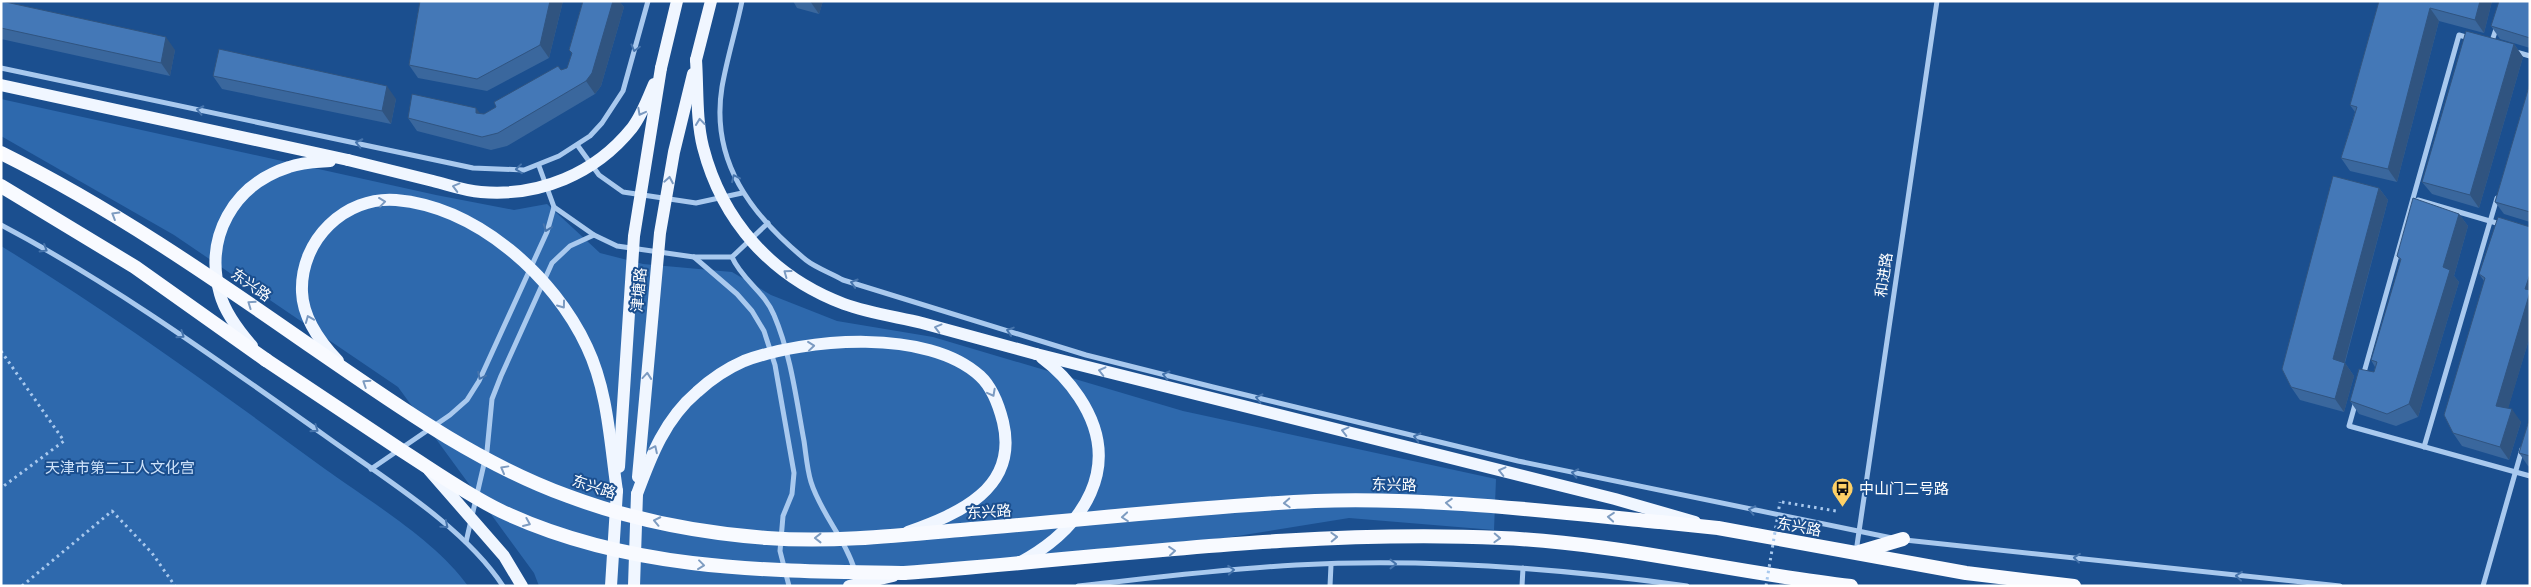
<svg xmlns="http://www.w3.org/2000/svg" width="2531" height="587" font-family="'DejaVu Sans','Noto Sans SC',sans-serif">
<rect width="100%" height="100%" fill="#1b4f8f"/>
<!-- green -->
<g fill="#2e69ad">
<path d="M1,99L436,195L514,210L547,204L600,253L643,264L732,272L771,295L837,321L933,337L1183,411L1496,479L1494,530L1349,518L1225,538L907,569L859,586H539L534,573L398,387L174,235L1,136Z"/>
<path d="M1,246C113,314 220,392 325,469C371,502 436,541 468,586H1Z"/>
</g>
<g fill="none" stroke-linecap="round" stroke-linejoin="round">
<!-- path -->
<g stroke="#a9c9ee" stroke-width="3" stroke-dasharray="2.5 4" stroke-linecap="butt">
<path d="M1,351L64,441L1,488"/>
<path d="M1782,502L1836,511"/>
<path d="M22,586L112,511L152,553L175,586"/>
</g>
<!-- minor -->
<g stroke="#a9c9ee" stroke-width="5">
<path d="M742,1C736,30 727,58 722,87C710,161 751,215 806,260C816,268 831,273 843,280L1086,355L1213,387L1518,461L1892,538"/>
<path d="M2491,44L2497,26"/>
<path d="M2516,52L2530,56"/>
<path d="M1,68L473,168L524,170L559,156L590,136L602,123L623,91L648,1"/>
<path d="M578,146L599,175L623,192L696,203L742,193"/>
<path d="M2418,200L2500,224"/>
<path d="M554,207L594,235L617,246L694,257H732L768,223"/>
<path d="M1,225C115,285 219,361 324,435C382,477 464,526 503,586"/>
<path d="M694,257L737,294L752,311L764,331L775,365L794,473L792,494L783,516L780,551L789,586"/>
<path d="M732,257C742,280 765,292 774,315C791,355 796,398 804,441C806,454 807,469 811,482C821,514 845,538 855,571"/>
<path d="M2363,376L2459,35L2469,38"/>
<path d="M2356,401L2349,426L2530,476"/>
<path d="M2424,447L2497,198"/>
<path d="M371,469L450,415L467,400L479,381L547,232L554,207L539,166"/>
<path d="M1905,540L2340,586"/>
<path d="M466,542L487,451L492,399L501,376L552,263L570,246L594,235"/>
<path d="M1856,552L1937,1"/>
<path d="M1078,586C1151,578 1223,569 1296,565C1427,558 1558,568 1687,586"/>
<path d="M1330,586L1331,565"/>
<path d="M1522,586L1523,568"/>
<path d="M2483,586L2522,449"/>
</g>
<!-- primary -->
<g stroke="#f0f6ff" stroke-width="12">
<path d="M696,60L711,1"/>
<path d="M661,68L677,1"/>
<path d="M1,85L348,160"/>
<path d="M252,346C239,331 225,313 220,294C204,237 233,185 289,167C302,162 316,162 330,161"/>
<path d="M1036,354L1615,499L1695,522"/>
<path d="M1019,563C1084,528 1125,466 1079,397C1069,382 1057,369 1042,358"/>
<path d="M611,586L617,491"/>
<path d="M634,586L637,494"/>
</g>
<!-- trunk -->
<g stroke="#f8faff" stroke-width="14">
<path d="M1,186L135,267L266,360"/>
<path d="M1660,522L1718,528L1966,573L2074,586"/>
<path d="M1859,552L1903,539"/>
<path d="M904,573C1103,558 1301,529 1501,538C1619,543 1734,573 1851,586"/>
</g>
<!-- path-bridge -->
<path stroke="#a9c9ee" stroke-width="3" stroke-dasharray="2.5 4" stroke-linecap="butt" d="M1766,586L1780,502"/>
<!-- primary-bridge -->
<g stroke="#f0f6ff" stroke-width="12">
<path d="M696,60C698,88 696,119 703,147C722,221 772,277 844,304C869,313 897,317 922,323C960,333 998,344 1036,354"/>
<path d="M348,160C376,167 405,174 433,181C449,185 465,191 481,192C539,197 595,174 632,128C642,115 648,98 654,84"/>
<path d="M338,361C320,342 303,319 302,292C300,240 345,196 396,200C477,207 554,276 587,347C608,391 610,444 617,491"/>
<path d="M619,467L634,236L661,68"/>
<path d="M429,470L504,556L522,586"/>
<path d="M638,477L660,233L674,152L693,74"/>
<path d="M637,494C651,456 665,419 697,392C710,380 728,368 744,361C806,338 928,328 980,376C993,388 999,406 1003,422C1019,489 958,514 908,532"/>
<path d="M849,586L893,576"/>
</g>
<!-- trunk-bridge -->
<g stroke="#f8faff" stroke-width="14">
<path d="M1,153C110,207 210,276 309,345C391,401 474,462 568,496C632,520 700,533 767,538C835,543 904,535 971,529C1085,520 1200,506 1315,501C1430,497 1545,511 1660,522"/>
<path d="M266,360C311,390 356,420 401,450C434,471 466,494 501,511C628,571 767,571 904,573"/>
</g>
</g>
<!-- wall -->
<g fill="#3a679d">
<path d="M1,1L175,50L170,76L1,39Z"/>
<path d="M420,1H563L549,58L487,91L418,78L409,65Z"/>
<path d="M583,1H619L624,7L601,86L595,94L507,146L491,150L417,131L408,118L484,114L567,68L572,54L569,50Z"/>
<path d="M793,1H823L819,14L797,8Z"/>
<path d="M2379,1H2492L2484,33L2439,21L2397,182L2350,171L2341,158L2355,112L2350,105Z"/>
<path d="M2530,1V48L2500,39L2491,26Z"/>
<path d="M2514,44L2523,57L2479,208L2432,194L2422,182Z"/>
<path d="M213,76L396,99L391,124L222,89Z"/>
<path d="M2530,83V222L2504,214L2495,202Z"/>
<path d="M2379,188L2388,200L2345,363L2354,376L2344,412L2300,400L2291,387Z"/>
<path d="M2459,214L2468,226L2454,276L2459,282L2418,417L2396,426L2359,414L2350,401L2374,372L2375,367L2371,360L2401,261L2397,256Z"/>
<path d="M2530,227V336L2508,408L2521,422L2509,460L2462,446L2453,433L2484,281L2479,274Z"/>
<path d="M2530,417V467L2528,466L2519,453Z"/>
</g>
<!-- shaded-wall -->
<g fill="#305480">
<path d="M550,1H563L549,58L540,45Z"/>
<path d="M613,1H619L624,7L601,86L595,94L586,81Z"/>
<path d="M810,1H823L819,14Z"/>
<path d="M2480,1H2492L2484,33L2475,20Z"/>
<path d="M2430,8L2439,21L2397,182L2388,169Z"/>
<path d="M166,37L175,50L170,76L161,63Z"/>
<path d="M2514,44L2523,57L2479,208L2470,195Z"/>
<path d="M387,86L396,99L391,124L382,111Z"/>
<path d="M476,108L486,121L476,113Z"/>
<path d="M2379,188L2388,200L2342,372L2333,359Z"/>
<path d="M2459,214L2468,226L2454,276L2459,282L2418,417L2409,404L2443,267Z"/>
<path d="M2530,274V336L2505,419L2496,406L2525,289Z"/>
<path d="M2345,363L2354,376L2344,412L2335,399Z"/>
<path d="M2512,409L2521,422L2509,460L2500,447Z"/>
</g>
<!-- building -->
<g fill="#4478b7" stroke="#305480">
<path d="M1,1L166,37L161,63L1,28Z"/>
<path d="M420,1H550L540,45L477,79L409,65Z"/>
<path d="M583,1H613L592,73L586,81L498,133L482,137L408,118L412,94L476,108V113L484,114L496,107L494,102L558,66L561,70L567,68L572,53L569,50Z"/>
<path d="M2379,1H2480L2475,20L2430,8L2388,169L2341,158L2357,107L2350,105Z"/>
<path d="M2499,1H2530V38L2491,26Z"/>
<path d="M2466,31L2514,44L2470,195L2422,182Z"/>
<path d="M219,49L387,86L382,111L213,76Z"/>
<path d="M2530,83V212L2495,202Z"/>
<path d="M2333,176L2379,188L2333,359L2345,363L2335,399L2291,387L2282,369Z"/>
<path d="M2413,198L2459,214L2443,267L2450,270L2409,404L2387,414L2350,401L2359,369L2374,372L2377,362L2371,360L2401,259L2397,256Z"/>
<path d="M2498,217L2530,227V274L2525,289L2530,290V292L2496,406L2512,409L2500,447L2453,433L2444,415L2485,278L2479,274Z"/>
<path d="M2530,417V456L2519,453Z"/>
</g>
<!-- one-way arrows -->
<defs><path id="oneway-chevron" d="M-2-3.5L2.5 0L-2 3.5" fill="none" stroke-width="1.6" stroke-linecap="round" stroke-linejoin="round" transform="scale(1.25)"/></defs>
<g stroke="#4674ac">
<use href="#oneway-chevron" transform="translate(635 48) rotate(105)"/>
<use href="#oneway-chevron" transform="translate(200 110) rotate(-168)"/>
<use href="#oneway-chevron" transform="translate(359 143) rotate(-168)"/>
<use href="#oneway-chevron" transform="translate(519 169) rotate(174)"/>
<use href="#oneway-chevron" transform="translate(735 178) rotate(-115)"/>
<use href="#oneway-chevron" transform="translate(547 228) rotate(109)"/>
<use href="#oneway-chevron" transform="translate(44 249) rotate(31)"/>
<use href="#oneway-chevron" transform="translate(854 283) rotate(-163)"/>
<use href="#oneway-chevron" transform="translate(1010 331) rotate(-162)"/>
<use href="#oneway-chevron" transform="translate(181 335) rotate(35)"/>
<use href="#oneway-chevron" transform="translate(1166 375) rotate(-166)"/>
<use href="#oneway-chevron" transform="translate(481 376) rotate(116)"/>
<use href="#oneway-chevron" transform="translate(1259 398) rotate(-166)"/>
<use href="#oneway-chevron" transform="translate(315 429) rotate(35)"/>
<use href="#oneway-chevron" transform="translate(1417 437) rotate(-166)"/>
<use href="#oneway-chevron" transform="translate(1575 473) rotate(-168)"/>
<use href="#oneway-chevron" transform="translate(1752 510) rotate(-168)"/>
<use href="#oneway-chevron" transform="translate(445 525) rotate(39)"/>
<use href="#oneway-chevron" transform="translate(2077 558) rotate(-174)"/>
<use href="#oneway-chevron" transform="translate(1393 564)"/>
<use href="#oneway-chevron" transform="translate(1231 570) rotate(-4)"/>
<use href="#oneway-chevron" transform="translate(2239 576) rotate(-174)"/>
</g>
<g stroke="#7b9ac1">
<use href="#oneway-chevron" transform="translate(641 112) rotate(118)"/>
<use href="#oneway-chevron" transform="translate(700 122) rotate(-96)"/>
<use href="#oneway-chevron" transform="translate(669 180) rotate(-80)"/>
<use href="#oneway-chevron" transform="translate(456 187) rotate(-165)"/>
<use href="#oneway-chevron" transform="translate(382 202) rotate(-7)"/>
<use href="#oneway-chevron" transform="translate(787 273) rotate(-144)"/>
<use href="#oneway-chevron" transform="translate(562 305) rotate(54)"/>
<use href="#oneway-chevron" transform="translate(309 319) rotate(-112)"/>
<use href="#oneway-chevron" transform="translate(938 328) rotate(-165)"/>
<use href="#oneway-chevron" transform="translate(811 346) rotate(-6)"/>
<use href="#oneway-chevron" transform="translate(1102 371) rotate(-166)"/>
<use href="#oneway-chevron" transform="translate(647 376) rotate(-85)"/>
<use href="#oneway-chevron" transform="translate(992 393) rotate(62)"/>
<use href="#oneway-chevron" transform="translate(1345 431) rotate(-166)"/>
<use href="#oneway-chevron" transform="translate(654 449) rotate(-64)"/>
<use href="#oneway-chevron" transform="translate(1502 471) rotate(-166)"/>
</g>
<g stroke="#7e9cc1">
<use href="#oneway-chevron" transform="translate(115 215) rotate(-149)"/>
<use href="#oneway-chevron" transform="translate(251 304) rotate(-145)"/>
<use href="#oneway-chevron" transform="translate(366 383) rotate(-147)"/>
<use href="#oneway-chevron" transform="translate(504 469) rotate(-151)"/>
<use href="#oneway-chevron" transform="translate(1287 503) rotate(177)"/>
<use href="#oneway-chevron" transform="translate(1449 503) rotate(-176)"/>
<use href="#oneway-chevron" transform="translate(1125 517) rotate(175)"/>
<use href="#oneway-chevron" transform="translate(1611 517) rotate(-175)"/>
<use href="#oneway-chevron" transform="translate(657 521) rotate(-168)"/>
<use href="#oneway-chevron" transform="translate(527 523) rotate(23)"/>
<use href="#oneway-chevron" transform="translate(1334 537) rotate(-2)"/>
<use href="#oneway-chevron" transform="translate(818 538) rotate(180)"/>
<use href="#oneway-chevron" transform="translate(1497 538) rotate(2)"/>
<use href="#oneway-chevron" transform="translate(1172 551) rotate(-5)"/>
<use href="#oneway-chevron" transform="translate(701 565) rotate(7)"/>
</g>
<!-- icons -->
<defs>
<symbol id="bus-pin" viewBox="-11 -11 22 30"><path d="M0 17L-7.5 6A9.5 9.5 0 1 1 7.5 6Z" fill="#ffd166" stroke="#1b4f8f"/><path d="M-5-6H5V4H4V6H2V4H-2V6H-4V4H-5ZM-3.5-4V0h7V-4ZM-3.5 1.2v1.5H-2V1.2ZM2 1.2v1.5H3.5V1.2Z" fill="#111"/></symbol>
</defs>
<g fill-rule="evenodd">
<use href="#bus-pin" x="1830" y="476" width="25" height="34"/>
</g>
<g text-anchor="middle" stroke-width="4" stroke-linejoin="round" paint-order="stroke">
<!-- street labels -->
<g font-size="15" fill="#fff" stroke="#1b4f8f">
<text transform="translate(1884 275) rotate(-82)" y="5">和进路</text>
<text transform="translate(251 285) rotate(35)" y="5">东兴路</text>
<text transform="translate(639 290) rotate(-85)" y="5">津塘路</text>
<text transform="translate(1394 485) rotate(1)" y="5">东兴路</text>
<text transform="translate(594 487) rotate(18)" y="5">东兴路</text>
<text transform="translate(989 512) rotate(-4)" y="5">东兴路</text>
<text transform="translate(1799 527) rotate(10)" y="5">东兴路</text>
</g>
<!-- park labels -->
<g font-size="15" fill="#cfe3fa" stroke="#1b4f8f">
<text x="120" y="473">天津市第二工人文化宫</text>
</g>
<!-- poi labels -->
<g font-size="15" fill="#fff" stroke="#1b4f8f" text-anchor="start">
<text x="1859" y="494">中山门二号路</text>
</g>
</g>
<!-- border -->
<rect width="2531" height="587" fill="none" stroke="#ffffff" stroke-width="5"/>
</svg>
